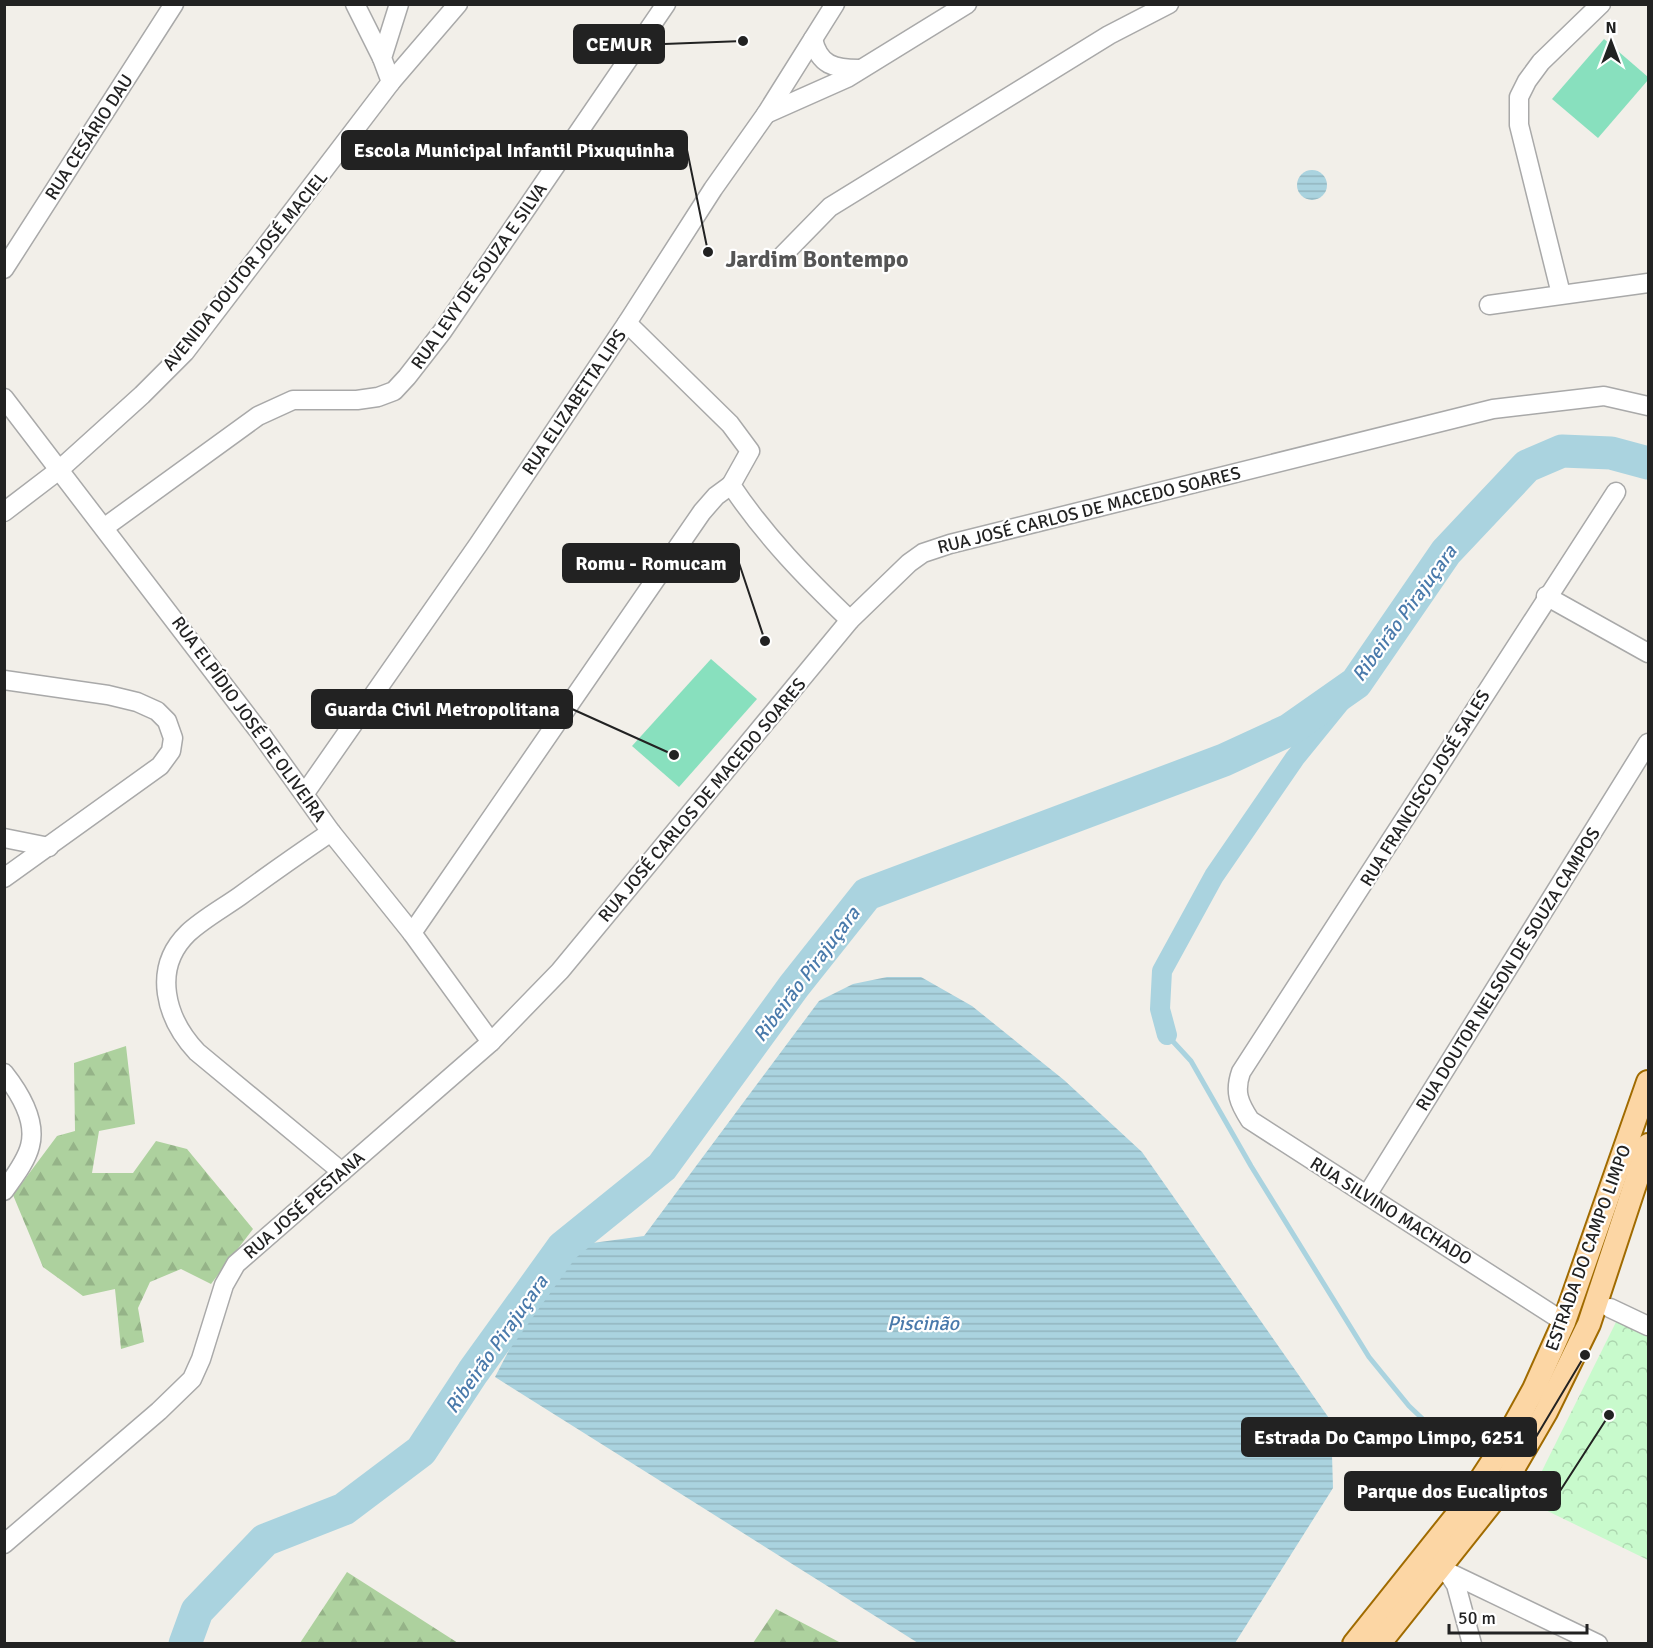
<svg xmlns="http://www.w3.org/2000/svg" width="1653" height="1648" font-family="Signika,sans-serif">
<defs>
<pattern id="forest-firs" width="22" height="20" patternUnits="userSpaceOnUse" patternTransform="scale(1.5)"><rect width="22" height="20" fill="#add19e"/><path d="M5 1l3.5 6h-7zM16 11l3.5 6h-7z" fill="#95b388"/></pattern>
<pattern id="park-crowns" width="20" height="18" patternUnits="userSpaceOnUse" patternTransform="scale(1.5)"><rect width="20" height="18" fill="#c8facc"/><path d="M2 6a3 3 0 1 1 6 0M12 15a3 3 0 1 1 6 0" fill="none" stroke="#acd6af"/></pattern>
<pattern id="water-rules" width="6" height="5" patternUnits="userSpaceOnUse" patternTransform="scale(1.5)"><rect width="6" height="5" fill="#aad3df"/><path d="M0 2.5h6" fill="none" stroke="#92b5bf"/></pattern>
</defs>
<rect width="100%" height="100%" fill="#f2efe9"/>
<!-- forest -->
<g fill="url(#forest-firs)">
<path d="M126,1046L135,1124L99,1131L92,1173H133L156,1141L187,1149L253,1229L211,1284L181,1269L150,1282L138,1308L144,1342L121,1349L115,1289L83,1296L43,1267L13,1195L57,1136L75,1131L74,1063Z"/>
<path d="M347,1572L458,1643H300Z"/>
<path d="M776,1609L841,1643H753Z"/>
</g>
<!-- park -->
<path fill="url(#park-crowns)" d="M1620,1314L1648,1328V1560L1527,1501Z"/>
<!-- pitch -->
<g fill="#88e0be">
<path d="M1604,39L1648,77V80L1598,138L1552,99Z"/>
<path d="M711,659L757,699L679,787L632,746Z"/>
</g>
<!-- water -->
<g fill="url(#water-rules)">
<circle cx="1312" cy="185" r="15"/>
<path d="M887,977H921L972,1006L1064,1080L1142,1152L1331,1421L1333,1488L1235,1643H918L495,1377L563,1247L644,1236L819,1001L853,984Z"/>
</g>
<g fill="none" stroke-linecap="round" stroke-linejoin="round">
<!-- stream -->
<path stroke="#aad3df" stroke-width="5" d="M1167,1035L1191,1061L1251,1166L1369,1357L1409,1406L1447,1442"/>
<!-- canal -->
<path stroke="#aad3df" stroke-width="20" d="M1167,1035L1160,1009L1162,971L1214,876L1295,758L1356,683"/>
<!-- river -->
<path stroke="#aad3df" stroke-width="33" d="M185,1644L197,1611L265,1540L344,1509L421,1451L473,1372L563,1247L662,1167L794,986L867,894L1224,760L1289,730L1356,683L1446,552L1527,466L1562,451L1611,453L1648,463"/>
<defs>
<g id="minor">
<path d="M355,4L382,58"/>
<path d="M813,39C819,65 834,69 859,69"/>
<path d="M391,82L382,58L399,4"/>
<path d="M766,114L847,78L967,4"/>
<path d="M780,258L830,207L1109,35L1169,4"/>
<path d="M4,269L174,4"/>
<path d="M1561,294L1519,125V97L1527,81L1541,62L1601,4"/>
<path d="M1489,305L1648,283"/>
<path d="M627,323L730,424L750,451L731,485C765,536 806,578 850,620"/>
<path d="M4,398L258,730L331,832L412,933L491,1042"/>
<path d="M4,512L59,470L142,395L185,352L391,82L458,4"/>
<path d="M105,527L258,416L293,400H357L378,397L394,391L407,377L442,332L666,4"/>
<path d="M1546,596L1648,653"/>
<path d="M4,680L108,695L137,702L157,711L167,721L173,738L171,751L160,766L4,878"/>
<path d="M305,793L478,545L627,323L713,189L766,114L835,4"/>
<path d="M331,832C300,853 270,874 240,896C223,908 203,919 188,933C151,969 166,1019 197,1052L342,1172"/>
<path d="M4,838L49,847"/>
<path d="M412,933L702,512L716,496L731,485"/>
<path d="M4,1073C19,1092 37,1120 30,1146C26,1162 13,1178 4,1191"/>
<path d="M1367,1195L1648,743"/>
<path d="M1610,1308L1648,1326"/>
<path d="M1564,1322L1250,1120C1239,1103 1234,1092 1241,1072L1616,492"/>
<path d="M4,1544L159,1411L192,1379L201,1359L224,1285L236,1264L491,1042L560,971L850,620L909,563L923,553L950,544L1493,409L1604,396L1648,406"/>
<path d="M1446,1570L1456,1585L1472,1644"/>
<path d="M1450,1573L1598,1644"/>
</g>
<g id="major">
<path d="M1354,1644L1461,1510L1502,1447L1534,1389L1564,1322L1648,1082"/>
<path d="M1379,1644L1499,1493L1546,1412L1589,1324L1648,1145"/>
</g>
</defs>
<!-- minor casing -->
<use href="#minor" stroke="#a9a9a9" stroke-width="21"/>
<!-- major casing -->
<use href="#major" stroke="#a06b00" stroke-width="26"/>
<!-- minor -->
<use href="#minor" stroke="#fff" stroke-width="18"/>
<!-- major -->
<use href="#major" stroke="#fcd6a4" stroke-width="22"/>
</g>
<g text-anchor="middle" stroke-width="4.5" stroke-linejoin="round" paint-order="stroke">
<!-- street labels -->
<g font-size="18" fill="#222" stroke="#fff">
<text transform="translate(89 137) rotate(-57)" y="6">RUA CESÁRIO DAU</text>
<text transform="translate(245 271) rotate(-51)" y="6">AVENIDA DOUTOR JOSÉ MACIEL</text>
<text transform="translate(479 276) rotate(-55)" y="6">RUA LEVY DE SOUZA E SILVA</text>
<text transform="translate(574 402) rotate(-56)" y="6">RUA ELIZABETTA LIPS</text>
<text transform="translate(1089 510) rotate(-14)" y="6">RUA JOSÉ CARLOS DE MACEDO SOARES</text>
<text transform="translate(249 719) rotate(54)" y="6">RUA ELPÍDIO JOSÉ DE OLIVEIRA</text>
<text transform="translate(1425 788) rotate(-58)" y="6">RUA FRANCISCO JOSÉ SALES</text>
<text transform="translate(702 800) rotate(-50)" y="6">RUA JOSÉ CARLOS DE MACEDO SOARES</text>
<text transform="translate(1508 969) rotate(-58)" y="6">RUA DOUTOR NELSON DE SOUZA CAMPOS</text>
<text transform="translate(304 1205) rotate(-41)" y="6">RUA JOSÉ PESTANA</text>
<text transform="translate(1391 1211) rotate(32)" y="6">RUA SILVINO MACHADO</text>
<text transform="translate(1588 1248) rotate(-70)" y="6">ESTRADA DO CAMPO LIMPO</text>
</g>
<!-- water labels -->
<g font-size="20" font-style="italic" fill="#4a7aab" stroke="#fff">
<text transform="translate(1404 613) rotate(-54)" y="7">Ribeirão Pirajuçara</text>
<text transform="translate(806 974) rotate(-53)" y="7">Ribeirão Pirajuçara</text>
<text x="923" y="1330">Piscinão</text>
<text transform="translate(496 1344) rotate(-55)" y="7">Ribeirão Pirajuçara</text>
</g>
<!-- district labels -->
<g font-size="24" font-weight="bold" fill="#555" stroke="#fff">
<text x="817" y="267">Jardim Bontempo</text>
</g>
</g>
<!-- callouts -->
<path fill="none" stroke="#222" stroke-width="2" d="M743 41L664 44M708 252L687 150M765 641L739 563M674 755L572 709M1585 1355L1536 1437M1609 1415L1560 1491"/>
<g fill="#222" stroke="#fff" stroke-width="2">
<circle cx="743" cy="41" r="6"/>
<circle cx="708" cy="252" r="6"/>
<circle cx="765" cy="641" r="6"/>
<circle cx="674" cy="755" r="6"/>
<circle cx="1585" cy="1355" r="6"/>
<circle cx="1609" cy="1415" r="6"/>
</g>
<g fill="#222" stroke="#222" stroke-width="2">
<rect x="574" y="25" width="90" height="38" rx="6"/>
<rect x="342" y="131" width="345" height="38" rx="6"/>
<rect x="563" y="544" width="176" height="38" rx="6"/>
<rect x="312" y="690" width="260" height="38" rx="6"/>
<rect x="1242" y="1418" width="294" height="38" rx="6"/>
<rect x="1345" y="1472" width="215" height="38" rx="6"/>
</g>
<g font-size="20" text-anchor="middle" font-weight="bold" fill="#fff">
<text x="619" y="51">CEMUR</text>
<text x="514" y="157">Escola Municipal Infantil Pixuquinha</text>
<text x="651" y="570">Romu - Romucam</text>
<text x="442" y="716">Guarda Civil Metropolitana</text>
<text x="1389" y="1444">Estrada Do Campo Limpo, 6251</text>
<text x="1452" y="1498">Parque dos Eucaliptos</text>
</g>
<!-- border -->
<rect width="1653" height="1648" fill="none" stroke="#222222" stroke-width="12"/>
<!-- north arrow -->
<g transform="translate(1611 42)" stroke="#ffffff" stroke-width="4.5" paint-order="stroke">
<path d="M0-4.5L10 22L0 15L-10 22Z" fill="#222222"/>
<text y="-9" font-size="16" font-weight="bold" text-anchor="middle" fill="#222222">N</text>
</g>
<!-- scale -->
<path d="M1449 1624v9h138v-9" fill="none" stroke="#222222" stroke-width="3"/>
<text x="1458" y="1624" font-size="18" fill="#222222" stroke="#ffffff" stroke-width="4.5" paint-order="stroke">50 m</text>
</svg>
